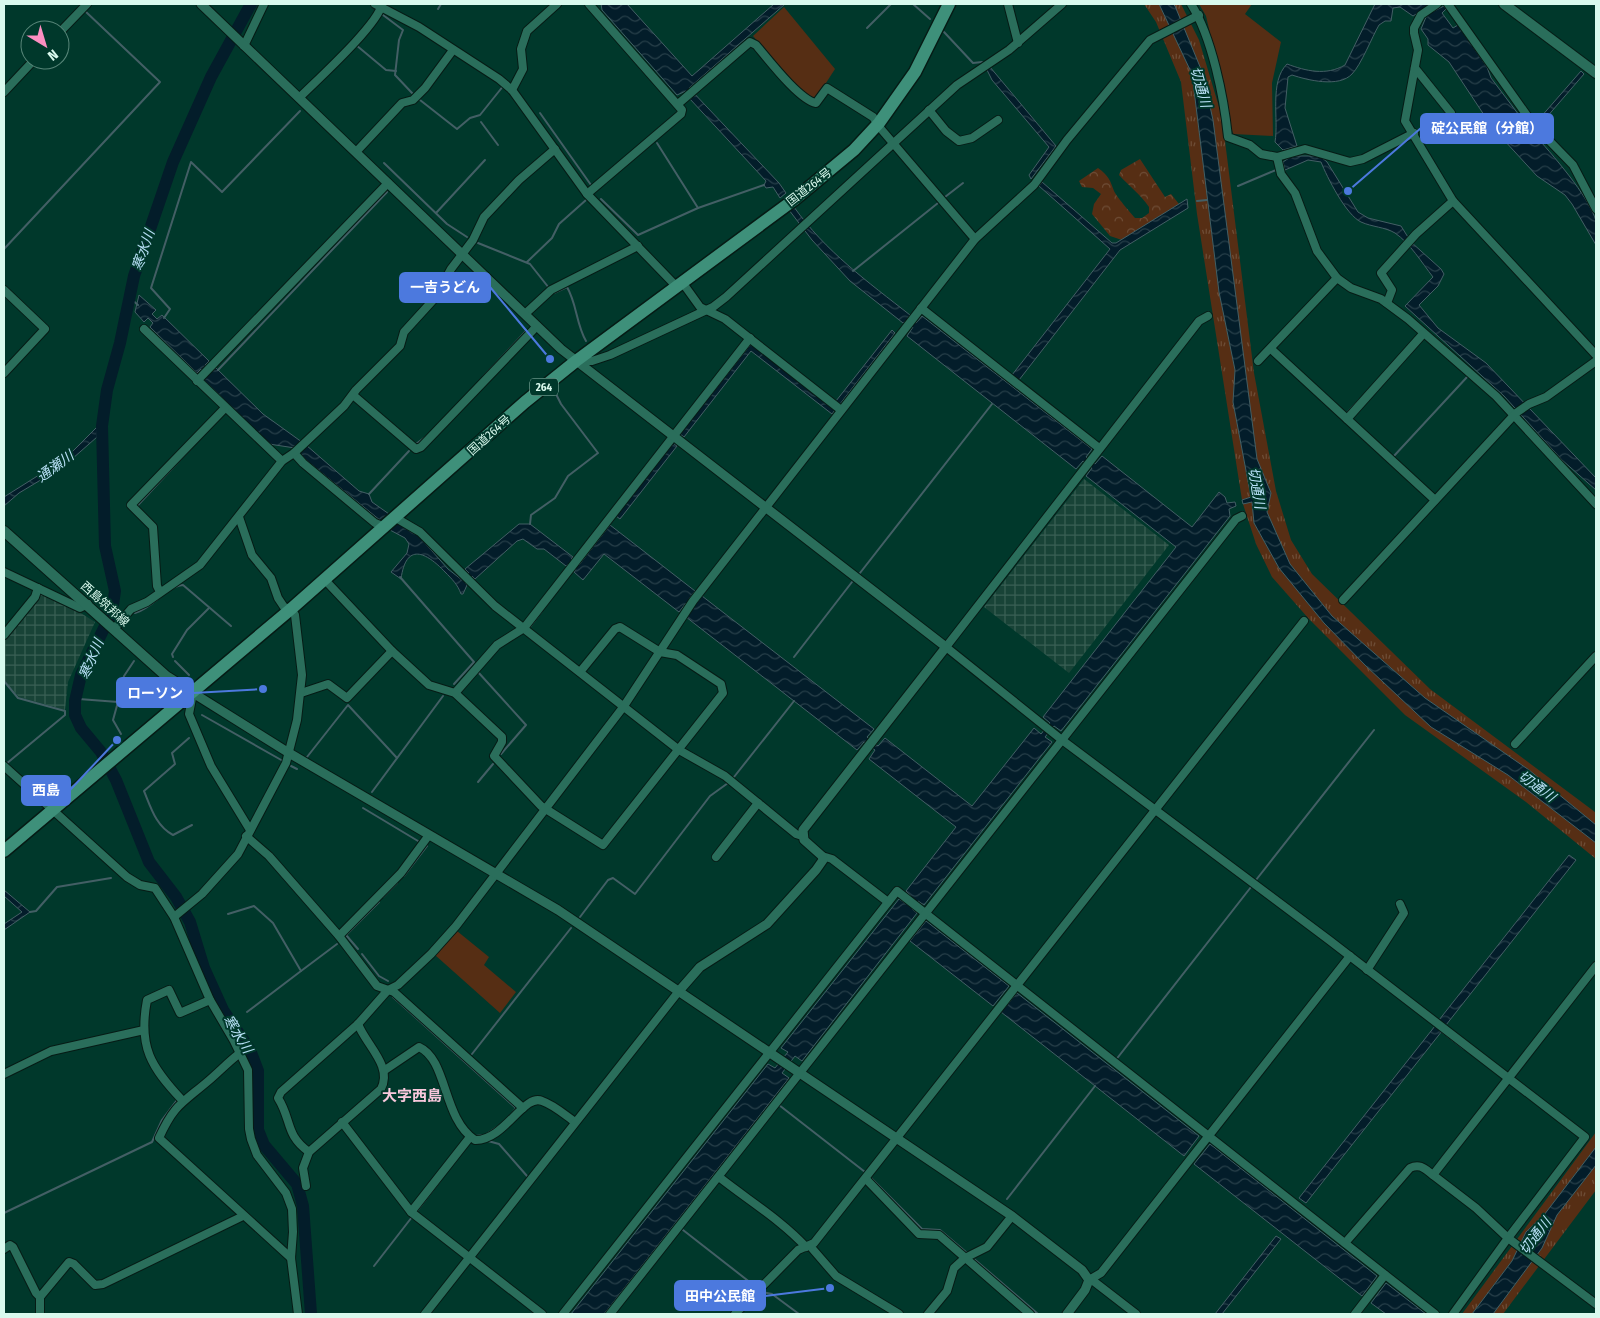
<svg xmlns="http://www.w3.org/2000/svg" width="1600" height="1318" font-family="'Fira Sans Condensed','Noto Sans JP',sans-serif">
<defs>
<pattern id="industrial-grid" width="8" height="8" patternUnits="userSpaceOnUse" patternTransform="scale(1.25)"><rect width="8" height="8" fill="#184337"/><path d="M0 4h8M4 0v8" fill="none" stroke="#395f54"/></pattern>
<pattern id="grass-tufts" width="24" height="20" patternUnits="userSpaceOnUse" patternTransform="scale(1.25)"><rect width="24" height="20" fill="#562e14"/><path d="M3 7l-1-3M5 7V3M7 7l1-3M15 17l-1-3M17 17v-4M19 17l1-3" fill="none" stroke="#6e4d36"/></pattern>
<pattern id="forest-crowns" width="20" height="18" patternUnits="userSpaceOnUse" patternTransform="scale(1.25)"><rect width="20" height="18" fill="#562e14"/><path d="M2 6a3 3 0 1 1 6 0M12 15a3 3 0 1 1 6 0" fill="none" stroke="#6e4d36"/></pattern>
<pattern id="water-waves" width="16" height="10" patternUnits="userSpaceOnUse" patternTransform="scale(1.25)"><rect width="16" height="10" fill="#031d2a"/><path d="M0 5q4-4 8 0t8 0" fill="none" stroke="#273f49"/></pattern>
</defs>
<rect width="100%" height="100%" fill="#00382b"/>
<!-- industrial -->
<g fill="url(#industrial-grid)">
<path d="M1084,479L1169,545L1069,673L984,607Z"/>
<path d="M40,594L76,610L95,622L68,682L65,710L19,697L4,680V639Z"/>
</g>
<!-- grass -->
<g fill="url(#grass-tufts)">
<path d="M1144,4H1159L1192,74L1219,292L1235,370L1233,402L1251,497L1242,500L1197,214L1181,82L1156,22Z"/>
<path d="M1173,4H1181L1199,40L1222,117L1254,373L1276,491L1291,540L1312,574L1430,689L1591,809L1596,813V825L1529,770L1425,698L1332,616L1290,564L1267,512L1271,493L1257,459L1203,74Z"/>
<path d="M1252,502L1254,523L1279,568L1324,623L1431,727L1508,775L1596,843V859L1526,802L1405,715L1309,619L1272,577L1256,544L1243,504Z"/>
<path d="M1596,1132V1147L1544,1215L1526,1232L1512,1261L1472,1314H1462Z"/>
<path d="M1596,1165V1190L1503,1314H1493L1542,1248L1557,1215Z"/>
</g>
<!-- forest -->
<path fill="url(#forest-crowns)" d="M1140,159L1165,197L1171,194L1179,204L1122,240L1110,236L1092,214L1094,204L1101,194L1093,188L1082,187L1079,181L1098,168C1109,176 1110,180 1114,191C1116,196 1130,212 1135,218H1142L1149,213V207C1140,194 1129,186 1119,175L1121,170Z"/>
<!-- park -->
<g fill="#562e14">
<path d="M1199,4H1252L1245,14L1281,42L1272,83L1273,136L1233,134L1206,16Z"/>
<path d="M784,7L835,69L815,100L801,90L753,36Z"/>
<path d="M457,931L489,957L484,965L516,992L500,1013L435,955Z"/>
</g>
<!-- water -->
<g fill="url(#water-waves)" stroke="#435f65">
<path d="M601,4H627L692,76L774,4H785L689,88L779,183L786,193L780,198L773,187L766,188L764,185L766,181L690,99L692,98L686,91L677,95L602,10Z"/>
<path d="M1159,4H1173L1175,6L1203,74L1213,120L1257,459L1271,493L1267,512L1290,564L1332,616L1425,698L1529,770L1596,825V843L1508,775L1431,727L1366,666L1324,623L1279,568L1254,523L1252,502L1243,504L1242,500L1251,497L1233,402L1235,370L1219,292L1192,74Z"/>
<path d="M1375,4H1430L1426,8L1430,13L1444,6L1446,9L1442,13L1453,28L1458,25L1487,67L1491,78L1528,127L1533,126L1581,71L1584,74L1533,133C1551,153 1589,196 1596,221C1598,228 1596,238 1596,245L1572,204L1565,195L1537,176L1492,127L1449,62L1428,45V39L1421,29L1426,17L1421,11L1413,16L1400,7L1393,8L1391,21H1385L1379,25C1372,37 1361,65 1352,74C1339,88 1307,80 1292,75L1288,77L1285,108L1297,146L1283,150L1275,142C1279,119 1269,82 1287,64C1306,71 1326,76 1345,65Z"/>
<path d="M990,67L1056,146L1031,179L1029,175L1049,147L992,80L987,70Z"/>
<path d="M1292,156H1320L1327,162L1358,212L1368,218L1401,226L1411,242L1441,269L1444,274L1438,286L1419,305L1438,328L1486,363L1596,478V490L1562,460L1504,396L1405,306L1433,277C1422,263 1410,243 1395,233C1385,227 1372,227 1361,222C1346,215 1327,177 1321,162L1308,160L1285,170L1283,162Z"/>
<path d="M1042,182L1112,243H1116L1187,199L1188,208L1120,250L1019,380L1012,375L1110,249L1039,186Z"/>
<path d="M794,207C825,251 868,282 910,315L908,318L916,323L922,316L1092,449L1086,457L1095,464L1102,456L1192,527L1219,492L1225,497L1227,503L1235,502L1236,506L1229,509L1230,516L1061,731L1054,726L1045,737L1052,742L924,905L918,901L912,909L917,913L802,1061L795,1056L782,1073L789,1078L604,1314H571L768,1064L775,1068L788,1052L781,1048L899,899L905,903L911,896L906,891L956,827L869,759L875,750L864,742L857,750L686,617L692,609L686,603L679,612L604,554L583,580L574,572L576,569L568,564L566,566L544,549H537L523,539L517,541L475,579L472,576L465,583L467,585L463,594H461C458,585 452,579 445,572C426,552 406,542 401,579L391,572L407,553L409,544L405,538L390,530L398,523L417,534L448,569L462,580L469,573L465,569L519,524H530L573,557L571,559L579,565L610,525L695,591L689,599L696,604L702,596L874,729L867,737L878,746L885,738L972,806L1034,728L1041,734L1050,723L1043,717L1176,547L1086,476L1092,468L1083,461L1076,469L907,336L913,327L905,322L903,323L850,281L812,240L789,210Z"/>
<path d="M139,295L156,310L152,314L157,319L162,315L209,361L205,365L212,372L216,368L263,414L306,445L359,491L369,494L372,502L389,514L381,521L306,460L295,448L269,444L204,380L208,376L201,369L197,373L150,327L153,323L148,318L144,322L135,312Z"/>
<path d="M892,330L895,333L840,404L836,401Z"/>
<path d="M751,344L835,410L832,414L751,351L684,437L680,434Z"/>
<path d="M97,427V437L64,466L19,493L4,506V497L66,458Z"/>
<path d="M673,443L677,446L620,519L616,516Z"/>
<path d="M1569,855L1576,860L1446,1025L1439,1020Z"/>
<path d="M4,890L30,912L4,930V924L22,912L4,896Z"/>
<path d="M926,921L1009,986L993,1006L910,941Z"/>
<path d="M1017,993L1199,1136L1184,1156L1001,1012Z"/>
<path d="M1435,1026L1442,1031L1306,1203L1299,1198Z"/>
<path d="M1210,1144L1377,1276L1362,1296L1194,1164Z"/>
<path d="M1596,1147V1165L1557,1215L1542,1248L1493,1314H1472L1512,1261L1526,1232L1544,1215Z"/>
<path d="M1276,1236L1281,1239L1222,1314H1215Z"/>
<path d="M1386,1283L1426,1314H1386L1371,1303Z"/>
</g>
<g fill="none" stroke-linecap="round" stroke-linejoin="round">
<!-- stream -->
<g stroke="#435f65" stroke-width="2">
<path d="M913,4L930,19"/>
<path d="M438,9L441,4"/>
<path d="M383,15L403,30L399,40L395,75L413,94"/>
<path d="M867,28L891,4"/>
<path d="M944,32L973,63L982,62"/>
<path d="M356,45L386,70L396,71"/>
<path d="M420,100L457,129L470,118L480,115L504,85"/>
<path d="M540,113L591,185"/>
<path d="M481,122L498,145"/>
<path d="M657,143L698,208"/>
<path d="M384,163L447,224L467,237"/>
<path d="M1238,186L1276,170"/>
<path d="M945,197L963,183"/>
<path d="M601,199L638,235L698,208L764,185"/>
<path d="M1197,201L1207,200"/>
<path d="M436,213L485,160"/>
<path d="M478,243L530,264L549,288"/>
<path d="M4,249L160,82L85,11"/>
<path d="M527,262L552,238L559,224L586,200"/>
<path d="M853,271L938,203"/>
<path d="M554,293L567,287C577,304 576,324 586,341"/>
<path d="M130,298L138,305"/>
<path d="M164,318L170,309L151,288L191,162L222,192L300,111"/>
<path d="M218,370L387,192"/>
<path d="M483,377L527,330"/>
<path d="M1347,413L1360,399"/>
<path d="M416,444L428,435"/>
<path d="M1393,457L1468,376"/>
<path d="M369,494L409,451"/>
<path d="M138,505L191,448"/>
<path d="M530,524L531,515L555,498L568,476L598,453L561,404L553,388"/>
<path d="M860,573L992,404"/>
<path d="M400,577L474,662L454,684"/>
<path d="M135,613C153,608 165,587 183,585L231,626"/>
<path d="M530,627L542,611"/>
<path d="M173,657L172,654L187,630L209,608"/>
<path d="M794,657L852,582"/>
<path d="M175,661L189,675"/>
<path d="M478,672L526,725L501,754"/>
<path d="M4,681L18,698L65,711V715L6,764"/>
<path d="M75,701L79,699L118,702L113,720L121,734"/>
<path d="M118,702L124,676L134,661"/>
<path d="M202,715L283,761"/>
<path d="M189,738L172,753L175,764L144,791C151,808 156,826 173,835L192,825"/>
<path d="M307,757L348,705L397,758"/>
<path d="M291,766L297,769"/>
<path d="M734,777L794,701"/>
<path d="M478,782L493,764"/>
<path d="M372,792L443,696"/>
<path d="M363,808L418,841"/>
<path d="M404,876L427,846"/>
<path d="M1256,880L1374,730"/>
<path d="M383,897L397,883"/>
<path d="M30,912L36,911L57,887L111,878"/>
<path d="M228,914L254,906L273,923L301,971L247,1012"/>
<path d="M580,917L608,880L613,878L635,894L710,796L728,783"/>
<path d="M358,949L346,935L379,902"/>
<path d="M362,954L379,976L388,981"/>
<path d="M301,971L337,944"/>
<path d="M393,997L516,1108L509,1117"/>
<path d="M1441,1031L1464,1049"/>
<path d="M472,1054L571,928"/>
<path d="M1115,1061L1251,887"/>
<path d="M779,1105L865,1172"/>
<path d="M475,1136L485,1135L500,1125"/>
<path d="M488,1141L499,1144L527,1176"/>
<path d="M871,1178L922,1229L940,1230L967,1253"/>
<path d="M1007,1199L1095,1086"/>
<path d="M417,1211L440,1181"/>
<path d="M4,1213L152,1142L162,1120L177,1100"/>
<path d="M683,1230L756,1287"/>
<path d="M974,1259L1038,1314"/>
<path d="M374,1266L412,1217"/>
<path d="M762,1292L772,1294L799,1314"/>
</g>
<!-- river -->
<path stroke="#031d2a" stroke-width="12" d="M251,4L211,77L173,162L134,276L120,343L107,390L102,426L105,546L115,591L112,612L81,675L75,701V715L81,728L101,752L116,780L149,862L176,897L190,922L204,968L223,1010L250,1050L258,1071V1130L264,1145L297,1184L303,1206L311,1314"/>
<defs>
<g id="minor">
<path d="M375,4L419,27L499,79L512,90L587,194L676,286"/>
<path d="M1008,4L1018,43"/>
<path d="M1191,4C1212,37 1224,98 1228,137L1250,145L1261,154L1277,157L1305,149L1350,162L1363,159L1414,133"/>
<path d="M1437,4L1421,15L1414,28V33L1418,50L1405,121L1453,201L1596,355"/>
<path d="M1448,4L1533,124L1573,165L1596,209"/>
<path d="M60,32L87,4"/>
<path d="M244,46L264,4"/>
<path d="M1415,68L1451,113"/>
<path d="M512,90L523,69L521,49L527,31L557,4"/>
<path d="M4,92L34,60"/>
<path d="M299,98C317,80 378,25 382,4"/>
<path d="M678,104L750,42L756,45C768,59 799,100 816,103L827,88L873,117L881,129L975,239"/>
<path d="M929,110L946,131L959,141L972,138L998,120"/>
<path d="M356,152L402,103L413,100L425,88L453,50"/>
<path d="M1277,157L1281,174L1295,193L1317,251L1337,278L1351,288L1381,299L1408,319L1496,396L1596,504"/>
<path d="M587,194L681,114L682,110L589,4"/>
<path d="M682,282L700,307L725,319L841,410"/>
<path d="M4,290L45,329L4,373"/>
<path d="M1387,303L1392,290L1381,273L1416,234L1453,201"/>
<path d="M921,308L1099,448"/>
<path d="M525,314L551,290L638,246"/>
<path d="M1208,316L1199,321L946,647L1062,740L1329,940L1585,1137L1508,1238L1453,1314"/>
<path d="M144,329L282,461"/>
<path d="M1271,349L1435,500"/>
<path d="M577,361H592L610,355L713,307L726,297L957,85L1009,50L1062,4"/>
<path d="M1258,361L1337,278"/>
<path d="M197,381L388,183"/>
<path d="M353,395L416,449L421,447L537,326"/>
<path d="M1347,419L1423,334"/>
<path d="M294,453L303,463L375,523L385,527"/>
<path d="M396,518L420,532L495,606L679,750L725,776L796,834L802,836"/>
<path d="M4,572L80,608L88,604"/>
<path d="M325,580L392,651"/>
<path d="M160,592L157,586L153,527L131,505L225,408"/>
<path d="M1343,600L1516,413L1529,404L1546,397L1596,361"/>
<path d="M114,629L131,609L147,602L200,565L282,461L294,453L344,406L356,390L400,346L404,332L435,298L451,269L473,240L484,217L519,180L555,149"/>
<path d="M4,635L35,597L38,588"/>
<path d="M193,693L189,714L211,766L250,830"/>
<path d="M301,693L328,684L347,698L392,651L429,685L455,693L502,737V742L494,756L541,806L603,845L723,693L721,684L677,655L660,652L620,627L615,629L580,672"/>
<path d="M455,693L497,645L524,628L750,338"/>
<path d="M1515,744L1596,656"/>
<path d="M4,766L127,877L140,885L155,888L174,917L210,1000L234,1041L248,1070L249,1129L251,1139L257,1155L286,1193L292,1209L293,1232L291,1258L298,1314"/>
<path d="M246,836L269,856L339,936L377,986L394,992L523,1108"/>
<path d="M822,856L832,859L888,902"/>
<path d="M716,857L758,803"/>
<path d="M174,917L202,894L238,854L286,763L297,720L302,675L295,615L291,609L284,607L278,598L271,578L252,555L239,517"/>
<path d="M339,936L401,873L429,835"/>
<path d="M1596,966L1433,1175L1476,1208L1508,1238L1596,1304"/>
<path d="M1367,970L1404,913L1400,904"/>
<path d="M240,1053C228,1062 219,1072 207,1082C181,1104 174,1105 159,1138L291,1258"/>
<path d="M385,1070L419,1047C448,1060 442,1118 475,1140C504,1141 524,1093 542,1101C554,1105 565,1115 575,1122"/>
<path d="M4,1074L51,1051L144,1030"/>
<path d="M182,1100C151,1067 138,1047 147,1000L169,990L180,1013L210,1000"/>
<path d="M342,1122L411,1212L542,1314"/>
<path d="M309,1152C285,1135 292,1120 278,1098L281,1092L358,1024L388,990L398,985L431,954L456,926L624,706L693,601L975,239L1034,185L1067,140L1150,40L1199,15"/>
<path d="M719,1177C748,1200 781,1220 806,1247"/>
<path d="M866,1179L919,1234L939,1235L1030,1314"/>
<path d="M306,1186L303,1168L309,1152L381,1089C393,1066 366,1045 358,1024"/>
<path d="M411,1212L470,1137"/>
<path d="M1345,1243L1410,1168C1420,1163 1425,1169 1433,1175"/>
<path d="M810,1246L836,1276L899,1314"/>
<path d="M4,1249L10,1245L13,1247L36,1293L40,1297"/>
<path d="M1089,1280L1101,1273L1350,956"/>
<path d="M1092,1280L1136,1314"/>
<path d="M40,1314V1297L69,1262L74,1264L95,1285L103,1284L243,1216"/>
<path d="M425,1314L679,991"/>
<path d="M563,1314L897,891L1435,1314"/>
<path d="M610,1314L1236,519L1242,516"/>
<path d="M735,1314L798,1250L814,1243L1304,621"/>
<path d="M928,1314L947,1291L954,1268L965,1258L987,1247L1012,1216"/>
<path d="M1355,1314L1385,1275"/>
</g>
<g id="tertiary">
<path d="M201,4L561,349L946,647L803,830L804,840L822,856L823,860L816,870L767,924L700,967L679,991"/>
<path d="M193,693L289,753L558,910L1012,1216L1082,1270L1089,1280L1085,1290L1067,1314"/>
</g>
<g id="secondary">
<path d="M1504,4L1596,73"/>
<path d="M4,531L166,676L193,693"/>
</g>
<path id="trunk" d="M4,851L291,609L525,402L576,361L795,199L854,150L879,123L915,72L949,4"/>
</defs>
<!-- minor casing -->
<use href="#minor" stroke="#061b15" stroke-width="10"/>
<!-- tertiary casing -->
<use href="#tertiary" stroke="#061b15" stroke-width="11"/>
<!-- secondary casing -->
<use href="#secondary" stroke="#061b15" stroke-width="12"/>
<!-- trunk casing -->
<use href="#trunk" stroke="#061b15" stroke-width="15"/>
<!-- minor -->
<use href="#minor" stroke="#2a6e5b" stroke-width="8"/>
<!-- tertiary -->
<use href="#tertiary" stroke="#2a6e5b" stroke-width="9"/>
<!-- secondary -->
<use href="#secondary" stroke="#2a6e5b" stroke-width="10"/>
<!-- trunk -->
<use href="#trunk" stroke="#3e907a" stroke-width="12"/>
</g>
<g text-anchor="middle" stroke-width="4" stroke-linejoin="round" paint-order="stroke">
<!-- shield labels -->
<rect fill="#00382b" stroke="#98c0b4" stroke-width="1" x="530" y="378.5" width="28" height="17" rx="4"/>
<g font-size="11" font-weight="bold" fill="#d9faee">
<text x="544" y="391">264</text>
</g>
<!-- street labels -->
<g font-size="12" fill="#d9faee" stroke="#00382b">
<text transform="translate(809 187) rotate(-38)" y="4">国道264号</text>
<text transform="translate(489 435) rotate(-42)" y="4">国道264号</text>
<text transform="translate(105 604) rotate(42)" y="4">西島筑邦線</text>
</g>
<!-- water labels -->
<g font-size="14" font-style="italic" fill="#b7e0f6" stroke="#00382b">
<text transform="translate(1201 87) rotate(74)" y="5">切通川</text>
<text transform="translate(143 250) rotate(-71)" y="5">寒水川</text>
<text transform="translate(55 466) rotate(-36)" y="5">通瀬川</text>
<text transform="translate(1257 488) rotate(80)" y="5">切通川</text>
<text transform="translate(91 659) rotate(-67)" y="5">寒水川</text>
<text transform="translate(1537 786) rotate(36)" y="5">切通川</text>
<text transform="translate(238 1034) rotate(58)" y="5">寒水川</text>
<text transform="translate(1535 1236) rotate(-53)" y="5">切通川</text>
</g>
<!-- quarter labels -->
<g font-size="15" font-weight="bold" fill="#f8c8dc" stroke="#00382b">
<text x="412" y="1101">大字西島</text>
</g>
</g>
<!-- callouts -->
<path fill="none" stroke="#4c79de" stroke-width="2" d="M1348 191L1421 128M550 359L490 287M263 689L193 693M117 740L70 790M830 1288L765 1296"/>
<g fill="#4c79de" stroke="#00382b" stroke-width="2">
<circle cx="1348" cy="191" r="5"/>
<circle cx="550" cy="359" r="5"/>
<circle cx="263" cy="689" r="5"/>
<circle cx="117" cy="740" r="5"/>
<circle cx="830" cy="1288" r="5"/>
</g>
<g fill="#4c79de" stroke="#4c79de" stroke-width="2">
<rect x="1421" y="114" width="132" height="29" rx="5"/>
<rect x="400" y="273" width="90" height="29" rx="5"/>
<rect x="117" y="678" width="76" height="29" rx="5"/>
<rect x="22" y="776" width="48" height="29" rx="5"/>
<rect x="675" y="1281" width="90" height="29" rx="5"/>
</g>
<g font-size="14" text-anchor="middle" font-weight="bold" fill="#fff">
<text x="1487" y="133">碇公民館（分館）</text>
<text x="445" y="292">一吉うどん</text>
<text x="155" y="698">ローソン</text>
<text x="46" y="795">西島</text>
<text x="720" y="1301">田中公民館</text>
</g>
<!-- border -->
<rect width="1600" height="1318" fill="none" stroke="#d9faee" stroke-width="10"/>
<!-- north arrow -->
<g transform="translate(45 45) rotate(142)"><circle r="24" fill="#00382b" stroke="#578679"/>
<path d="M0-4L9 19L0 12L-9 19Z" fill="#fc8fc1"/>
<text y="-8" font-size="14" font-weight="bold" text-anchor="middle" fill="#d9faee">N</text>
</g>
</svg>
